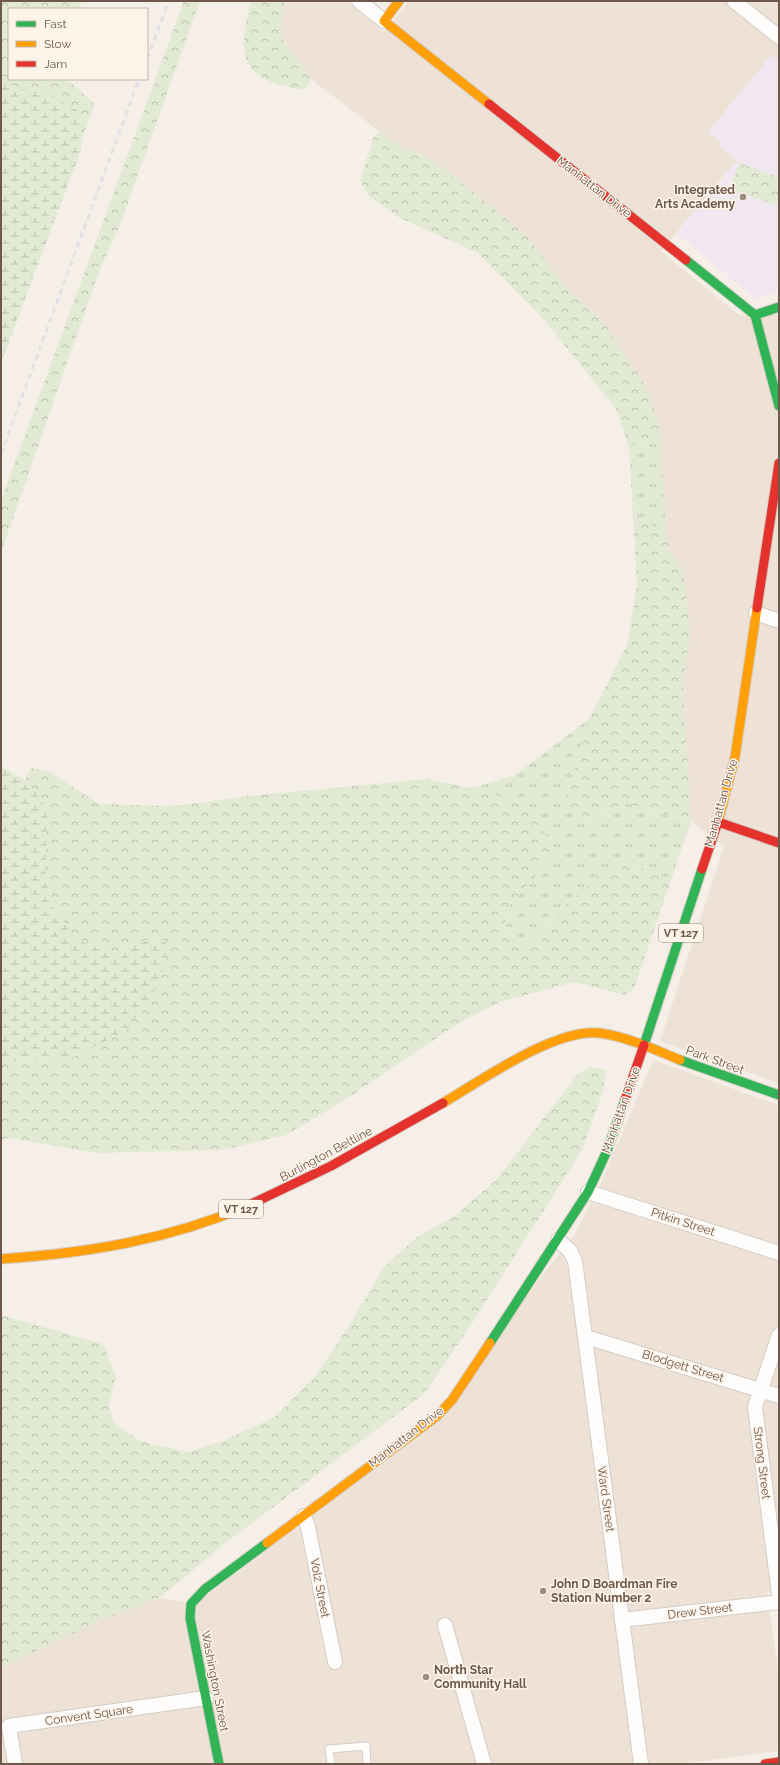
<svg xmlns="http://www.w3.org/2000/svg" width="780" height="1765" font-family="Raleway,sans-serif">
<defs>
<pattern id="grass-tufts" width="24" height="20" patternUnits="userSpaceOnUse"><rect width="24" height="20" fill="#e2ead4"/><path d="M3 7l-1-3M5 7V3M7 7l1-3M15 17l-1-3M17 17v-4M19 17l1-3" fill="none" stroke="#bbc0ae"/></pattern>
<pattern id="forest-crowns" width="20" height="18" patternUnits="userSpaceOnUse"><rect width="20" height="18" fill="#e2ead4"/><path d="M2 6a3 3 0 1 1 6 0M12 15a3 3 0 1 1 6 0" fill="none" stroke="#bbc0ae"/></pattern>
<pattern id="wetland-marsh" width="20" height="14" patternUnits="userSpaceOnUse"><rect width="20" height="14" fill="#e2ead4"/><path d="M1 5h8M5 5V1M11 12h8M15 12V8" fill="none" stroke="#bbc0ae"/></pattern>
</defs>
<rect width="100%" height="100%" fill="#f5efe8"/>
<!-- residential -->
<g fill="#eee2d6">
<path d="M284,1H346L384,32L409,1H779V62L771,55L719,146L737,160L661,251L739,315H779V1083L660,1041L724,847L691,821L683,688L690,634L684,570L669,551L666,532L661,433L603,321L568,290L527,236L445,169L416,151L404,150L312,80L280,35Z"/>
<path d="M653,1060L779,1105V1591L767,1592L779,1676V1751L680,1764H1V1668L101,1620L159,1598L196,1604L435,1425L547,1269L575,1234L601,1183Z"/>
</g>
<!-- education -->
<path fill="#f1e7f0" d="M771,55L779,62V291L756,299L676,233L737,161L719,146L722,142L708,132Z"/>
<!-- grass -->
<g fill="url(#grass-tufts)">
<path d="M661,433L666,532L633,516L629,447Z"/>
<path d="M589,719L567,794L585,820L626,803L691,821L671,880L630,863L556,915L538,942H519L505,928L509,905L546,864L471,788L515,775Z"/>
</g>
<!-- forest -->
<g fill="url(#forest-crowns)">
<path d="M1,1H82L79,9H9V79H67L95,104L1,357Z"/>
<path d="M184,1H200L120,225L100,269L1,552V500Z"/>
<path d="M251,1H284L280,35L312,80L304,90C242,81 236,59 251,1Z"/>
<path d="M381,131L404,150L416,151L445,169L527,236L568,290L603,321L649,391L661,433L629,447L616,409L540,315L478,253L398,217L369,196L360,181L374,135Z"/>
<path d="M739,163L779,177V206L730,190Z"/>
<path d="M633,516L666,532L669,551L684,570L690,634L683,688L691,821L626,803L585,820L572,812L567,794L589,719L627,645L637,585Z"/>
<path d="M31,768L50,772L99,804L174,806L249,796L427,779L471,788L523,803L551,842L546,864L509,905L505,928L519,942H538L556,915L604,870L630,863L671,880L634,989L625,995L574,982L500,1002L459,1023L351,1096L286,1135L222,1150L95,1153L9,1138L1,1140V1062L74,1057L160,938L140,942L111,953L74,938L54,908L45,871L46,845L38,795L25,780Z"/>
<path d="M589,1067L607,1070L603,1091L582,1150L471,1325L424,1394L228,1541L159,1598L101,1620L1,1668V1315L103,1344L116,1377L109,1404L113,1422L140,1441L188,1452L220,1442L275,1417L316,1375L349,1326L383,1268L417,1237L456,1215L497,1179L577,1075Z"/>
</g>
<!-- wetland -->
<g fill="url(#wetland-marsh)">
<path d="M1,73L15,88L48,93L67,106L77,110L82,125L81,150L1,363Z"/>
<path d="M1,766L25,780L38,795L48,811L45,872L54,908L74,938L111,953L140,942L160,938L171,947L160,983L127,1030L74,1057L1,1062Z"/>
</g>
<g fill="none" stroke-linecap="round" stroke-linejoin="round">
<defs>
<path id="lane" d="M331,1764L329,1749L366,1746L367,1764"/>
<g id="street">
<path d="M359,1L384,21"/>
<path d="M734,1L779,37"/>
<path d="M756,613L779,621"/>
<path d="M588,1192L779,1253"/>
<path d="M558,1240L570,1251L575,1261L641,1764"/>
<path d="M779,1335L755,1407L779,1594"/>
<path d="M586,1337L779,1396"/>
<path d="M304,1516L308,1527L335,1662"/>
<path d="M622,1620L779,1602"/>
<path d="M445,1625L484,1764"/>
<path d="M15,1764L9,1726L206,1698"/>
</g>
<g id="fast">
<path d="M686,260L755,315L779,406"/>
<path d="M755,315L779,307"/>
<path d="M644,1045L702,869"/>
<path d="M680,1060L779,1095"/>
<path d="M490,1343L588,1192L607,1151L625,1100"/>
<path d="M219,1764L190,1618L191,1604L205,1589L267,1543"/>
</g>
<g id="slow">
<path d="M399,1L384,21L489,104"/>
<path d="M718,822L735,757L757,608"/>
<path d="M443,1103C482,1080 555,1028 599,1033C625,1036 656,1050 680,1060"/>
<path d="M1,1259C87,1253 168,1240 247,1206"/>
<path d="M267,1543L437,1416L452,1400L490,1343"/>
</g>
<g id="jam">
<path d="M489,104L686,260"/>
<path d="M757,608L779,463"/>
<path d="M702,869L718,822L779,843"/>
<path d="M625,1100L644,1045"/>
<path d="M247,1206L331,1166L443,1103"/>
<path d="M765,1764L779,1762"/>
</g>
</defs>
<!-- lane casing -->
<use href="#lane" stroke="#d3ccc6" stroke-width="9"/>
<!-- street casing -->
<use href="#street" stroke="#d3ccc6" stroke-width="16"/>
<!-- fast casing -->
<use href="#fast" stroke="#d4cbc4" stroke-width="11"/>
<!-- slow casing -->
<use href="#slow" stroke="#d4cbc4" stroke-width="11"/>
<!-- jam casing -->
<use href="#jam" stroke="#d4cbc4" stroke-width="11"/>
<!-- lane -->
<use href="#lane" stroke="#fefdfc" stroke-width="7"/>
<!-- street -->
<use href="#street" stroke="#fefdfc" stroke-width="14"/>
<!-- fast -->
<use href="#fast" stroke="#30b455" stroke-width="9"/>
<!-- slow -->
<use href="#slow" stroke="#ff9f0a" stroke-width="9"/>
<!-- jam -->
<use href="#jam" stroke="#e5322d" stroke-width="9"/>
<!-- rail -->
<g stroke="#e3e1e3" stroke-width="3" stroke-dasharray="6 4" stroke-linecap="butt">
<path d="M147,59L169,1"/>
<path d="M1,454L139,79"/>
</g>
</g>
<!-- markers -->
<g fill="#9e8c83" stroke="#fdf4e9" stroke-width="1.5">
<circle cx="743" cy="197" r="4"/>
<circle cx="543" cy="1591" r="4"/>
<circle cx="426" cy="1677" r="4"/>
</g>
<g text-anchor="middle" stroke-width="3" stroke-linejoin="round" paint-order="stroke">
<!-- shield labels -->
<g fill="#fdf4e9" stroke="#9a867b" stroke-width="1">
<rect x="659" y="924" width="44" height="18" rx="3"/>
<rect x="219" y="1200" width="44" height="18" rx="3"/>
</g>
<g font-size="11" font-weight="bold" fill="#6f574c">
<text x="681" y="937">VT 127</text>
<text x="241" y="1213">VT 127</text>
</g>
<!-- street labels -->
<g font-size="12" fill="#6f574c" stroke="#fdf4e9">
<text transform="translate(594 187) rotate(38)" y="4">Manhattan Drive</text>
<text transform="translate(721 803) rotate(-74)" y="4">Manhattan Drive</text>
<text transform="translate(715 1060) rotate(20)" y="4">Park Street</text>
<text transform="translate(621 1110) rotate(-70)" y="4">Manhattan Drive</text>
<text transform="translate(326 1154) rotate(-28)" y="4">Burlington Beltline</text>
<text transform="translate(683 1222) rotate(18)" y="4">Pitkin Street</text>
<text transform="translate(683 1366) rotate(17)" y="4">Blodgett Street</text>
<text transform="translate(406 1437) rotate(-38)" y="4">Manhattan Drive</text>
<text transform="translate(762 1463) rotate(83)" y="4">Strong Street</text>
<text transform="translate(606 1499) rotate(82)" y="4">Ward Street</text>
<text transform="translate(320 1588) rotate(79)" y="4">Volz Street</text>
<text transform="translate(700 1611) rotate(-7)" y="4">Drew Street</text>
<text transform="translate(215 1681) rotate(79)" y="4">Washington Street</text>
<text transform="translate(89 1715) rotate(-8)" y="4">Convent Square</text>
</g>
<!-- poi labels -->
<g font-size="12" font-weight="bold" fill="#6f574c" stroke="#fdf4e9" text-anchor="start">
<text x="735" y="194" text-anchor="end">Integrated<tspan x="735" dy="14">Arts Academy</tspan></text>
<text x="551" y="1588">John D Boardman Fire<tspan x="551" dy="14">Station Number 2</tspan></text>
<text x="434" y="1674">North Star<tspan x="434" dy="14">Community Hall</tspan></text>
</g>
</g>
<!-- border -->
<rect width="780" height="1765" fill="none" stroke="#6f574c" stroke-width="4"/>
<!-- legend -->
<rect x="8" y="8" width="140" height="72" fill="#fdf4e9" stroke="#c4b5aa"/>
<rect x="16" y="21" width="20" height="6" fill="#30b455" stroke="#c4b5aa"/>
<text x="44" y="28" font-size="12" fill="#6f574c">Fast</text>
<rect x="16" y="41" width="20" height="6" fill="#ff9f0a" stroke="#c4b5aa"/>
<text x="44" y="48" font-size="12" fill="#6f574c">Slow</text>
<rect x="16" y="61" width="20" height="6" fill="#e5322d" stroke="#c4b5aa"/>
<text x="44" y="68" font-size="12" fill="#6f574c">Jam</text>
</svg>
